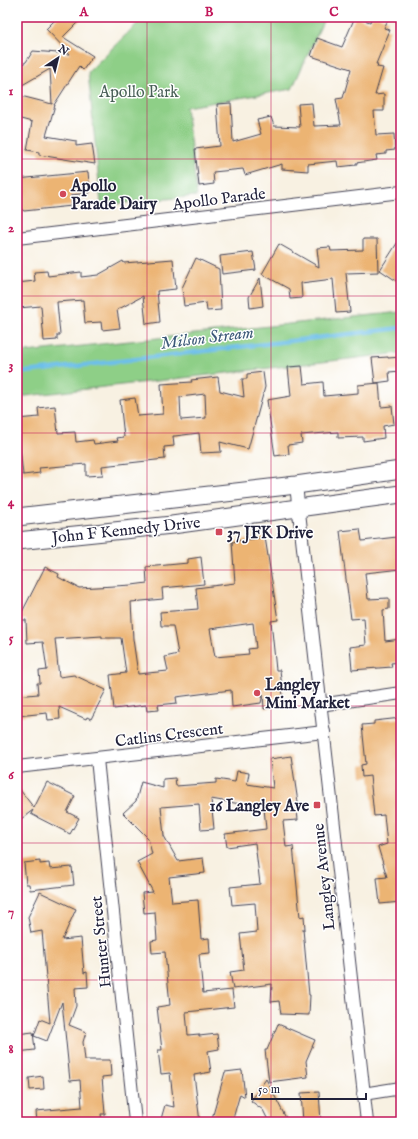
<svg xmlns="http://www.w3.org/2000/svg" width="418" height="1139" font-family="'IM FELL English',serif">
<rect width="100%" height="100%" fill="#fff"/>
<filter id="ink" filterUnits="userSpaceOnUse"><feTurbulence type="fractalNoise" baseFrequency=".025" numOctaves="2"/><feDisplacementMap in="SourceGraphic" scale="8" xChannelSelector="R" yChannelSelector="G"/><feConvolveMatrix kernelMatrix="1 2 1 2 8 2 1 2 1" color-interpolation-filters="sRGB"/></filter>
<filter id="wash" filterUnits="userSpaceOnUse"><feTurbulence type="fractalNoise" baseFrequency=".012" numOctaves="4" result="noise"/><feDisplacementMap in="SourceGraphic" scale="16" xChannelSelector="R" yChannelSelector="G"/><feGaussianBlur stdDeviation="0.9" result="paint"/><feColorMatrix in="noise" values="0 0 0 0 0 0 0 0 0 0 0 0 0 0 0 0 0 1.4 0 .05"/><feComposite in="paint" operator="in"/></filter>
<g filter="url(#wash)">
<rect width="100%" height="100%" fill="#f8f1e2"/>
<!-- green -->
<g fill="#8ecf87" stroke="#587861">
<path d="M144,17H325L292,89L186,107L197,196L103,205L101,203L88,72Z"/>
<path d="M401,312V353L17,397V353Z"/>
</g>
<g fill="none" stroke-linecap="round" stroke-linejoin="round">
<!-- stream -->
<path stroke="#6dbfe9" stroke-width="4.5" d="M17,373L401,328"/>
</g>
<g id="blocks">
<!-- building -->
<g fill="#ecb473" fill-rule="evenodd">
<path d="M58,17H83L63,37L93,56L83,70L79,66L54,105H55L46,136L76,141V146L92,144L95,164L39,155V152L27,150L32,122L17,118V95L52,104L50,69L17,88V67L26,62L33,51L70,54L46,29Z"/>
<path d="M355,17L370,22L372,17H380L388,20L384,28L390,30L376,64H378L377,67L383,68L375,95L384,94V111H374L376,135L394,134L395,150L386,151V154L376,155L377,160L356,163V165L338,167L337,161L308,164V171L282,169V164L245,175L243,169L213,172L214,184L199,186L195,149L220,146L217,104L231,103L233,142L261,134L257,120L271,117L274,126L300,127L298,104L312,103L314,126L341,125L336,99L343,98L351,69L311,56L317,38L342,47Z"/>
<path d="M88,172L90,193L71,195L72,206L24,211L17,206V179Z"/>
<path d="M401,237V284L380,270Z"/>
<path d="M363,239H377L378,272L346,273L350,312L336,313L333,279L301,283L302,298L290,299L289,289L262,274L279,244L319,267L317,248L330,247L331,251L363,250Z"/>
<path d="M253,252L256,270L222,274L220,256Z"/>
<path d="M196,258L219,269L221,310L207,311L206,303L184,306L182,288Z"/>
<path d="M173,259L176,289L157,291L160,322L146,324L143,296L117,310L120,328L102,330L101,322L85,323L83,300L57,302L60,335H57V340L44,341L41,306L18,308L17,283L35,281L34,272L47,271L48,276L81,272V277L98,275L123,261L124,263Z"/>
<path d="M260,278L263,306L250,308L249,297Z"/>
<path d="M388,357V358L401,357V371L389,372L390,381L375,383L372,358Z"/>
<path d="M302,366L304,384L323,382L324,396L358,393V385L379,383L381,407L392,406L394,424L383,426L384,438L363,441V437L338,438V432L301,435L302,443L288,445L289,454L275,456L267,400L291,396L288,367Z"/>
<path d="M263,372L265,387L248,449L220,442L221,452L201,453L199,433L175,436H173L174,446L164,447L165,459L102,466L103,475L86,476V464L39,468L40,473L23,475L17,419L39,417L38,408L55,406L58,433L75,432L76,442L93,440L94,444L118,441L117,438L124,437L120,400L135,398L138,416L163,414L161,384L192,382L191,380L218,377L220,391L244,397L242,379H247V374ZM205,394L206,418L181,420L180,397Z"/>
<path d="M360,529L362,541L397,537L398,547H401V569L365,573L368,599L389,598V609L383,610L385,641L401,639V662L391,663L392,667L352,670L350,647L366,645L364,618L351,619L340,531Z"/>
<path d="M265,537L278,620L271,621L276,670H280L284,706L264,709L263,694L261,703L232,707L231,690L176,697L177,703L158,705L159,710L147,711L146,705L114,709L110,675L126,673L121,638H102V636L55,639L59,677L74,675L106,690L91,719L87,717L86,719L59,707L60,719L48,720L47,713L17,716V696L38,694L37,683H40L39,671L47,670L43,642L27,643L26,620H18L45,567L59,574L58,577L79,588L132,585L147,583L146,567L188,563V559L201,557L204,584L162,588L163,599L131,602L133,639L138,674L168,671L165,657L178,654L173,626H161L160,612L198,609L196,588L235,583L232,542ZM253,623L256,648L248,649L249,654L215,657L210,629Z"/>
<path d="M401,718V902L380,904L377,878L387,877L378,847L387,844L384,815L374,816L370,776L362,777L361,765L366,764L362,725L374,724V721Z"/>
<path d="M291,756L299,809L297,810L298,820L283,821L286,847L293,846L300,917L304,916L305,929H303L309,995H310L309,1015L281,1014L279,1001L271,1002L272,984L233,989L230,972L244,970L240,934L257,932L255,903L232,905L230,887L260,884L255,843L227,847L225,834L266,829L264,808L211,799L214,829L201,830L199,804L161,807L164,836L178,861L203,858L205,873L169,877L172,902L198,900L201,939L209,938L210,953L199,954L203,993L232,990L234,1007L186,1012L188,1035L199,1034V1036L217,1034L219,1049L208,1051L211,1072L194,1075L200,1122H174L161,1119L165,1105L174,1107L170,1073L161,1074L158,1050H162L157,1007L170,1005L165,952L152,953L151,941L157,940L155,912L144,913L142,893L153,892L137,862L152,854L148,838L123,813L136,801L141,782L163,788V779L175,778L176,786L216,783V779L235,782L237,771L249,773L247,784L273,788L270,759Z"/>
<path d="M47,782L75,796L67,812L79,818L70,834L31,814L33,810L17,822V786L34,808Z"/>
<path d="M40,861V864L49,863L50,869L72,867L74,885L30,890L29,884H26L24,863Z"/>
<path d="M40,892L76,909L62,940L81,938L84,973L87,972L88,987L75,988L76,1006L69,1025L86,1032L83,1042L85,1060H110L111,1076L102,1077L105,1114H101L102,1122H37L36,1111L82,1107L80,1080L70,1081L62,1002L47,1041L34,1036L40,1019L50,1023L42,931L31,933L28,917Z"/>
<path d="M278,1024L315,1040L306,1061L308,1077L269,1082L265,1050H267Z"/>
<path d="M33,1032L35,1050L17,1052V1034Z"/>
<path d="M242,1070L245,1097L240,1094L232,1122H211L225,1072Z"/>
<path d="M43,1076L44,1089L30,1090L29,1078Z"/>
<path d="M266,1079L288,1122H269L263,1110L251,1101Z"/>
<path d="M319,1092L321,1122H303L301,1093Z"/>
</g>
</g>
</g>
<g filter="url(#ink)">
<use href="#blocks" fill-opacity="0" stroke="#424154" stroke-width="1"/>
<g fill="none" stroke-linecap="round" stroke-linejoin="round">
<defs>
<g id="minor">
<path d="M17,238L401,192"/>
<path d="M296,485L367,1122"/>
<path d="M320,705L401,693"/>
<path d="M97,759L135,1122"/>
<path d="M17,767L324,732"/>
<path d="M363,1094L401,1088"/>
</g>
<g id="secondary">
<path d="M17,517L296,485L401,470"/>
<path d="M17,541L172,525L401,494"/>
</g>
</defs>
<!-- minor casing -->
<use href="#minor" stroke="#424154" stroke-width="14"/>
<!-- secondary casing -->
<use href="#secondary" stroke="#424154" stroke-width="19"/>
<!-- minor -->
<use href="#minor" stroke="#fff" stroke-width="12"/>
<!-- secondary -->
<use href="#secondary" stroke="#fff" stroke-width="17"/>
</g>
</g>
<!-- grid -->
<path fill="none" stroke="#c2185b" stroke-width="1" stroke-opacity="0.55" d="M147,17V1122M271,17V1122M17,159H401M17,296H401M17,433H401M17,570H401M17,706H401M17,843H401M17,980H401"/>
<!-- markers -->
<g fill="#d1495b" stroke="#fff" stroke-width="1.5">
<circle cx="63" cy="194" r="4"/>
<rect x="215" y="528" width="8" height="8" rx="2"/>
<circle cx="257" cy="693" r="4"/>
<rect x="313" y="801" width="8" height="8" rx="2"/>
</g>
<g text-anchor="middle" stroke-width="3" stroke-linejoin="round" paint-order="stroke">
<!-- park labels -->
<g font-size="16" fill="#485f56" stroke="#fff">
<text x="139" y="97">Apollo Park</text>
</g>
<!-- poi labels -->
<g font-size="16" font-weight="bold" fill="#22223b" stroke="#fff" text-anchor="start">
<text x="71" y="191">Apollo<tspan x="71" dy="18">Parade Dairy</tspan></text>
<text x="227" y="538">37 JFK Drive</text>
<text x="265" y="690">Langley<tspan x="265" dy="18">Mini Market</tspan></text>
<text x="309" y="811" text-anchor="end">16 Langley Ave</text>
</g>
<!-- street labels -->
<g font-size="16" fill="#22223b" stroke="#fff">
<text transform="translate(219 198) rotate(-7)" y="6">Apollo Parade</text>
<text transform="translate(126 529) rotate(-6)" y="6">John F Kennedy Drive</text>
<text transform="translate(169 734) rotate(-7)" y="6">Catlins Crescent</text>
<text transform="translate(323 877) rotate(-96)" y="6">Langley Avenue</text>
<text transform="translate(100 942) rotate(-96)" y="6">Hunter Street</text>
</g>
<!-- water labels -->
<g font-size="17" font-style="italic" fill="#3c5978" stroke="#fff">
<text transform="translate(207 337) rotate(-7)" y="6">Milson Stream</text>
</g>
</g>
<!-- margin -->
<rect width="418" height="1139" fill="none" stroke="#fff" stroke-width="44"/>
<!-- north arrow -->
<g transform="translate(58 58) rotate(35)" stroke="#ffffff" stroke-width="3" paint-order="stroke">
<path d="M0-3L7 15L0 10L-7 15Z" fill="#22223b"/>
<text y="-6" font-size="11" font-weight="bold" text-anchor="middle" fill="#22223b">N</text>
</g>
<!-- scale -->
<path d="M252 1093v6h114v-6" fill="none" stroke="#22223b" stroke-width="2"/>
<text x="258" y="1093" font-size="12" fill="#22223b" stroke="#ffffff" stroke-width="3" paint-order="stroke">50 m</text>
<rect x="22" y="22" width="374" height="1095" fill="none" stroke="#c2185b" stroke-width="1.5"/>
<g font-size="13" text-anchor="middle" font-weight="bold" fill="#c2185b">
<text x="84" y="16">A</text>
<text x="209" y="16">B</text>
<text x="334" y="16">C</text>
<text x="11" y="95">1</text>
<text x="11" y="232">2</text>
<text x="11" y="369">3</text>
<text x="11" y="506">4</text>
<text x="11" y="642">5</text>
<text x="11" y="779">6</text>
<text x="11" y="916">7</text>
<text x="11" y="1053">8</text>
</g>
</svg>
